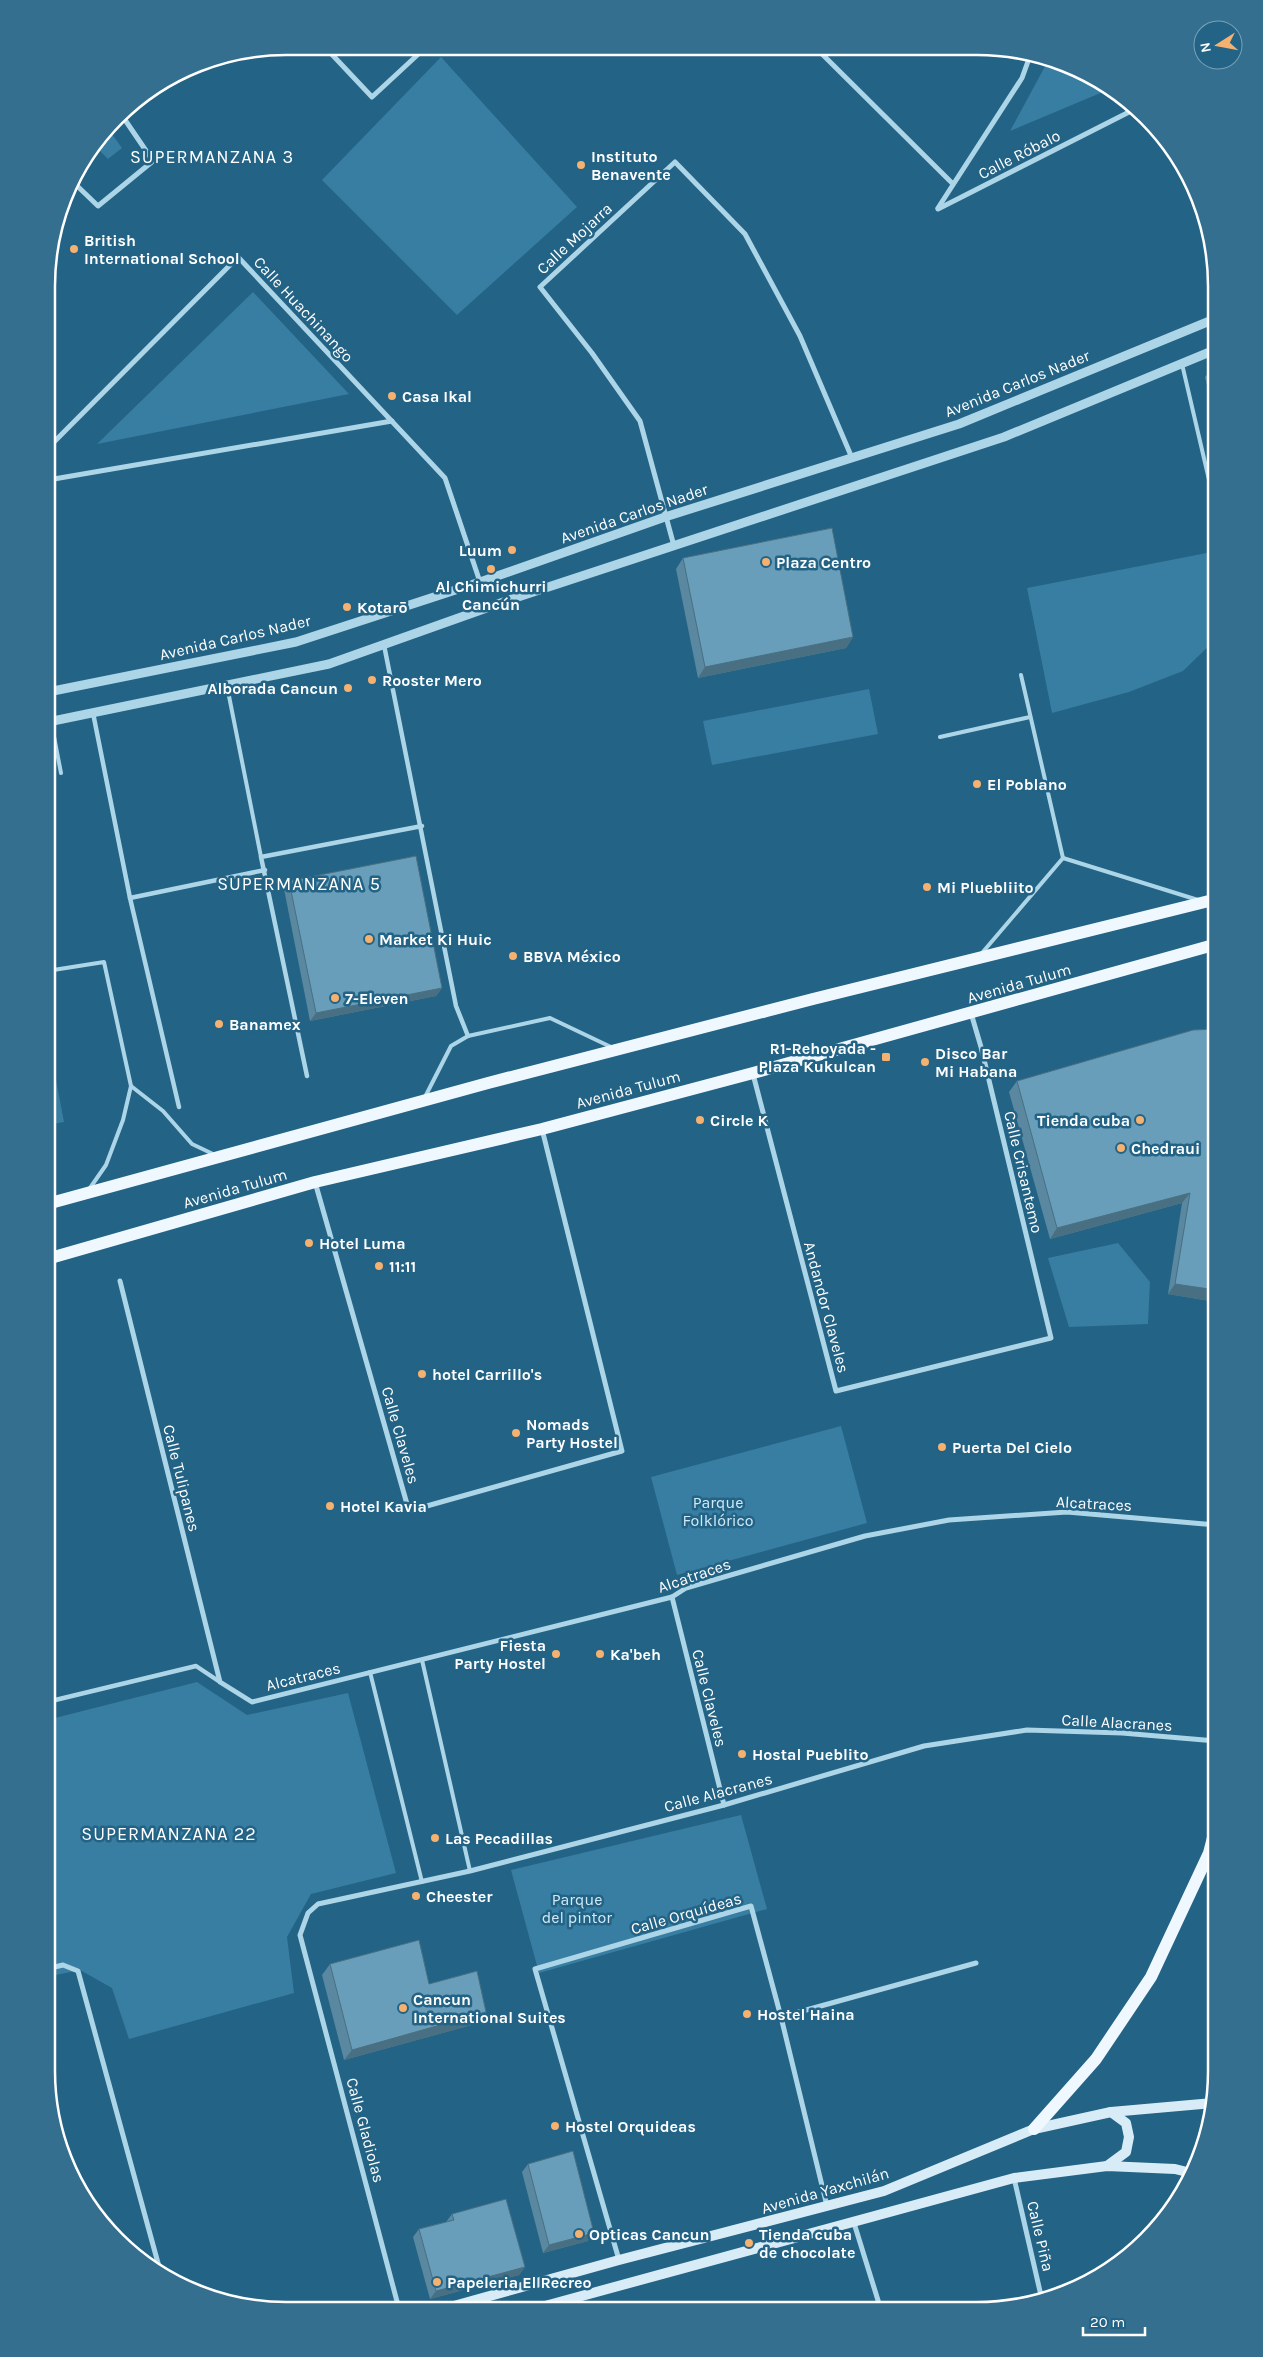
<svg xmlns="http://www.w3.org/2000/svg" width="1263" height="2357" font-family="Karla,sans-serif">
<rect width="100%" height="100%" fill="#236385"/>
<!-- green -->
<g fill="#377ea2">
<path d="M441,57L577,207L457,315L322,180Z"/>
<path d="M1049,59L1083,71L1110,89L1010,131Z"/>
<path d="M109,130L122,148L108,159L96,147Z"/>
<path d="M253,292L349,394L97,444Z"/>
<path d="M1217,551L1215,640L1183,671L1129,692L1052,713L1027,588Z"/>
<path d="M869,689L878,734L712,765L703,721Z"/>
<path d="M47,1033L64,1122L47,1125Z"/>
<path d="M1118,1243L1150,1282L1148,1324L1069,1327L1048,1258Z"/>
<path d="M841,1426L867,1523L677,1575L651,1477Z"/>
<path d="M197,1682L247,1715L348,1693L396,1873L311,1894L287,1937L294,1993L129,2039L112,1988L80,1970L46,1977L47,1720Z"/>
<path d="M741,1815L767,1909L539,1973L511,1870Z"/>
</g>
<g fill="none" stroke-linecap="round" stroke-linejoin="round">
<!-- service -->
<g stroke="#add5e8" stroke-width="4">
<path d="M1182,364L1217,514"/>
<path d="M227,686L261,857"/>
<path d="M51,721L61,773"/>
<path d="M940,737L1030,717"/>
<path d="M1063,858L1198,900"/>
<path d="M982,953L1063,858L1021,675"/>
<path d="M47,971L104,962L131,1086L123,1120L106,1165L90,1188"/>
<path d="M131,1086L163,1111L192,1144L213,1154"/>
<path d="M425,1097L451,1046L468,1036L550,1018L611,1047"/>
<path d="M422,1660L470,1871"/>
<path d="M370,1672L422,1882"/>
</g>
<!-- pedestrian -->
<g stroke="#add5e8" stroke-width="4.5">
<path d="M384,645L456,1006L468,1036"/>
<path d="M93,713L130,898L179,1107"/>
<path d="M130,898L265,870"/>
<path d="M307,1076L261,857L422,826"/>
<path d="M47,1702L196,1666L220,1682"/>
</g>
<!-- minor -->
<g stroke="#add5e8" stroke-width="5">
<path d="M324,46L372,97L426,47"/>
<path d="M818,50L952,183"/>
<path d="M71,180L98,206L153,161L121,114"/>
<path d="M938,208L1022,78L1031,53"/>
<path d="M938,209L1137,108"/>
<path d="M48,448L238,257L445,478L480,582"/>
<path d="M48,480L392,421"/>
<path d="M674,546L640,421L592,353L540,287L675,162L745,234L800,336L852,458"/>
<path d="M48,702L51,721"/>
<path d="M753,1074L836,1391L1051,1338L981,1047L971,1013"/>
<path d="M315,1182L409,1511L622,1451L542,1129"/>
<path d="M120,1281L220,1682L252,1702L672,1597L686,1588L865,1536L949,1520L1067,1512L1216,1525"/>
<path d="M672,1597L724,1805"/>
<path d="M46,1969L63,1965L78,1971L161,2274"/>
<path d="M781,2017L976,1963"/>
<path d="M1014,2178L1042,2300"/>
<path d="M854,2223L881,2310"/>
<path d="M619,2260L535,1969L751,1906L781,2017L827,2206"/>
<path d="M399,2309L300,1935L308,1913L318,1904L470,1871L724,1805L924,1746L1027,1730L1122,1733L1216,1741"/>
</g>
<!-- tertiary -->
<g stroke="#add5e8" stroke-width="9">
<path d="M48,692L296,642L480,582L665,517L959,424L1217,318"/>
<path d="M48,722L329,664L509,600L1004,437L1217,349"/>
</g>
<!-- secondary -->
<g stroke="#d7ecf7" stroke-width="10">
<path d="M1107,2166L1126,2152L1129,2137L1126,2123L1111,2112"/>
<path d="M443,2309L619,2260L884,2191L1034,2129L1111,2112L1213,2103"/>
<path d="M534,2309L1014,2178L1107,2166L1175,2169L1191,2173"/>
</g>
<!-- primary -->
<g stroke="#eff8fe" stroke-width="12">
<path d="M47,1204L488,1083L813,999L1217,899"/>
<path d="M47,1259L315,1182L542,1129L753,1073L1217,944"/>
<path d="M1034,2129L1096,2059L1151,1977L1209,1853L1216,1826"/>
</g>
</g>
<!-- wall -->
<g fill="#5988a0">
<path d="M1217,365V423L1205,377L1213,367Z"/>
<path d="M683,558L853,637L846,648L698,678L676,569Z"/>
<path d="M289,881L442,988L436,996L310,1021L284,889Z"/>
<path d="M1217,1029L1216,1302L1168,1294L1182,1203L1050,1239L1009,1092L1017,1081Z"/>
<path d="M330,1964L429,1984L486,2012L479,2023L344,2060L322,1975Z"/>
<path d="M528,2164L588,2241L543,2253L522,2172Z"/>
<path d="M452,2214L525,2267L519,2275L430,2299L413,2237L419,2229L446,2222Z"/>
</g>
<!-- shaded-wall -->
<g fill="#496f82">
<path d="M853,637L846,648L698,678L705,667Z"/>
<path d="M442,988L436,996L310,1021L316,1013Z"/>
<path d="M1190,1193L1182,1203L1050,1239L1057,1228Z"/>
<path d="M1175,1284L1216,1290V1302L1168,1294Z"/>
<path d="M486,2012L479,2023L344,2060L352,2050Z"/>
<path d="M594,2233L588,2241L543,2253L549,2245Z"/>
<path d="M525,2267L519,2275L430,2299L436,2291Z"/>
</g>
<!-- building -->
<g fill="#689eba" stroke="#496f82">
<path d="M1217,365V382L1213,367Z"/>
<path d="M832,528L853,637L705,667L683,558Z"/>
<path d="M416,856L442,988L316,1013L289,881Z"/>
<path d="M1217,1029L1216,1290L1175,1284L1190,1193L1057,1228L1017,1081L1193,1030Z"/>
<path d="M419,1940L429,1984L477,1971L486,2012L352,2050L330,1964Z"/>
<path d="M573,2151L594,2233L549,2245L528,2164Z"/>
<path d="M506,2199L525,2267L436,2291L419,2229L454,2220L452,2214Z"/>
</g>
<!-- markers -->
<g fill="#f4b170" stroke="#236385" stroke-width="2">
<circle cx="581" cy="165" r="5"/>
<circle cx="74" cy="249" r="5"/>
<circle cx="392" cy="396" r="5"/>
<circle cx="512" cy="550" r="5"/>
<circle cx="766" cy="562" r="5"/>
<circle cx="491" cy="569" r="5"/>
<circle cx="347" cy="607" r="5"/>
<circle cx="372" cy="680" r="5"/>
<circle cx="348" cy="688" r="5"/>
<circle cx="977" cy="784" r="5"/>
<circle cx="927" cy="887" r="5"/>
<circle cx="369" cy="939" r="5"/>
<circle cx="513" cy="956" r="5"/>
<circle cx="335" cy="998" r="5"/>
<circle cx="219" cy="1024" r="5"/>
<rect x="881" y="1052" width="10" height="10" rx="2.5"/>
<circle cx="925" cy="1062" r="5"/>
<circle cx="700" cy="1120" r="5"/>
<circle cx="1140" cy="1120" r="5"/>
<circle cx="1121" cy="1148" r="5"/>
<circle cx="309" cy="1243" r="5"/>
<circle cx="379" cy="1266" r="5"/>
<circle cx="422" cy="1374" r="5"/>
<circle cx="516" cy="1433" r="5"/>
<circle cx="942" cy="1447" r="5"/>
<circle cx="330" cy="1506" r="5"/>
<circle cx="556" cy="1654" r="5"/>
<circle cx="600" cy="1654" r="5"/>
<circle cx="742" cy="1754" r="5"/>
<circle cx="435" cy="1838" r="5"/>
<circle cx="416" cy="1896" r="5"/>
<circle cx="403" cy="2008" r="5"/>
<circle cx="747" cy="2014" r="5"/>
<circle cx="555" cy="2126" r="5"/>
<circle cx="579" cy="2234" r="5"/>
<circle cx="749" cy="2243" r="5"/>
<circle cx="437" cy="2282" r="5"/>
</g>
<g text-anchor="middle" stroke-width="5" stroke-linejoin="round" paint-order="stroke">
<!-- street labels -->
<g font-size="16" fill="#fff" stroke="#236385">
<text transform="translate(1019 154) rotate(-27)" y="6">Calle Róbalo</text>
<text transform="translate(574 238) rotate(-43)" y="6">Calle Mojarra</text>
<text transform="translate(304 309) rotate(47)" y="6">Calle Huachinango</text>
<text transform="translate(1017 383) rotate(-22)" y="6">Avenida Carlos Nader</text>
<text transform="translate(634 513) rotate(-19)" y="6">Avenida Carlos Nader</text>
<text transform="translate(235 637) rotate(-13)" y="6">Avenida Carlos Nader</text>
<text transform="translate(1019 983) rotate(-16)" y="6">Avenida Tulum</text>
<text transform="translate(628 1089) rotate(-15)" y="6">Avenida Tulum</text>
<text transform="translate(1024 1172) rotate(77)" y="6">Calle Crisantemo</text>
<text transform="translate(235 1188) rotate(-16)" y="6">Avenida Tulum</text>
<text transform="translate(827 1307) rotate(75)" y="6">Andandor Claveles</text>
<text transform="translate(401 1435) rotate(74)" y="6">Calle Claveles</text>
<text transform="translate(182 1478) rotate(76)" y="6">Calle Tulipanes</text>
<text transform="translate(1094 1503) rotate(3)" y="6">Alcatraces</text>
<text transform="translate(694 1575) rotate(-19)" y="6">Alcatraces</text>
<text transform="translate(303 1676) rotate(-14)" y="6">Alcatraces</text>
<text transform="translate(710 1698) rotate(76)" y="6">Calle Claveles</text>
<text transform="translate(1117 1722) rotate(3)" y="6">Calle Alacranes</text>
<text transform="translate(718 1792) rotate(-15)" y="6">Calle Alacranes</text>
<text transform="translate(686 1913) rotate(-16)" y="6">Calle Orquídeas</text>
<text transform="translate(366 2130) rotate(75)" y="6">Calle Gladiolas</text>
<text transform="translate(825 2190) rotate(-16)" y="6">Avenida Yaxchilán</text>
<text transform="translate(1041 2236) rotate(77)" y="6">Calle Piña</text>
</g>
<!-- poi labels -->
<g font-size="16" font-weight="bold" fill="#fff" stroke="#236385" text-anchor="start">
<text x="591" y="162">Instituto<tspan x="591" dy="18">Benavente</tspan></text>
<text x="84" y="246">British<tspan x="84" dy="18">International School</tspan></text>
<text x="402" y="402">Casa Ikal</text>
<text x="502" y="556" text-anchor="end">Luum</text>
<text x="776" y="568">Plaza Centro</text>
<text x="491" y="592" text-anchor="middle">Al Chimichurri<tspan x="491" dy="18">Cancún</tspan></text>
<text x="357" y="613">Kotarō</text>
<text x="382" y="686">Rooster Mero</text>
<text x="338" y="694" text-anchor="end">Alborada Cancun</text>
<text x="987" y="790">El Poblano</text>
<text x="937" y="893">Mi Pluebliito</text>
<text x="379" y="945">Market Ki Huic</text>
<text x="523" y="962">BBVA México</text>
<text x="345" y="1004">7-Eleven</text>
<text x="229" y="1030">Banamex</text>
<text x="876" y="1054" text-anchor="end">R1-Rehoyada -<tspan x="876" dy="18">Plaza Kukulcan</tspan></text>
<text x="935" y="1059">Disco Bar<tspan x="935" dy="18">Mi Habana</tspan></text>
<text x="710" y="1126">Circle K</text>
<text x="1130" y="1126" text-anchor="end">Tienda cuba</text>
<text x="1131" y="1154">Chedraui</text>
<text x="319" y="1249">Hotel Luma</text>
<text x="389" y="1272">11:11</text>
<text x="432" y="1380">hotel Carrillo's</text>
<text x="526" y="1430">Nomads<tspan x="526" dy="18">Party Hostel</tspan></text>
<text x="952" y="1453">Puerta Del Cielo</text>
<text x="340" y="1512">Hotel Kavia</text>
<text x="546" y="1651" text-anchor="end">Fiesta<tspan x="546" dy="18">Party Hostel</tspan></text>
<text x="610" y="1660">Ka'beh</text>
<text x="752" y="1760">Hostal Pueblito</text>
<text x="445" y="1844">Las Pecadillas</text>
<text x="426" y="1902">Cheester</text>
<text x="413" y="2005">Cancun<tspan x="413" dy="18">International Suites</tspan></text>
<text x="757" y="2020">Hostel Haina</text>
<text x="565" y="2132">Hostel Orquideas</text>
<text x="589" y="2240">Opticas Cancun</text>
<text x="759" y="2240">Tienda cuba<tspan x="759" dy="18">de chocolate</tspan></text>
<text x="447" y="2288">Papeleria El Recreo</text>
</g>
<!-- park labels -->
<g font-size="16" fill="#d1eaf7" stroke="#236385">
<text x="718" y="1508">Parque<tspan x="718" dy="18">Folklórico</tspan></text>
<text x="577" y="1905">Parque<tspan x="577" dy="18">del pintor</tspan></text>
</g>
<!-- neighbourhood labels -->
<g font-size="18" letter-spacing="1" fill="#fff" stroke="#236385">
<text x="212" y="163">SUPERMANZANA 3</text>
<text x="299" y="890">SUPERMANZANA 5</text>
<text x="169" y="1840">SUPERMANZANA 22</text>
</g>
</g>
<!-- crop -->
<path d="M0 0H1263V2357H0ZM286 55H977A231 231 0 0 1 1208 286V2071A231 231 0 0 1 977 2302H286A231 231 0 0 1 55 2071V286A231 231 0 0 1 286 55Z" fill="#356f8f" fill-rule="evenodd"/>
<path fill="none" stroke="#fff" stroke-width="2.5" d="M286 55H977A231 231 0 0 1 1208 286V2071A231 231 0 0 1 977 2302H286A231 231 0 0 1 55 2071V286A231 231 0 0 1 286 55Z"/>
<!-- north arrow -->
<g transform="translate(1218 45) rotate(259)"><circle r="24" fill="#236385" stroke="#7ba1b6"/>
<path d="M0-4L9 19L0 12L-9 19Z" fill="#f4b170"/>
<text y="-8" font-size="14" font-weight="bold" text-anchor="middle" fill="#ffffff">N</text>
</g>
<!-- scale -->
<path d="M1083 2327v8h62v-8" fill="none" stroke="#ffffff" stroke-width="2.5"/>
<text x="1090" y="2327" font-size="15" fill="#ffffff" stroke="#236385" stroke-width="4" paint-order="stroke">20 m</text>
</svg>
